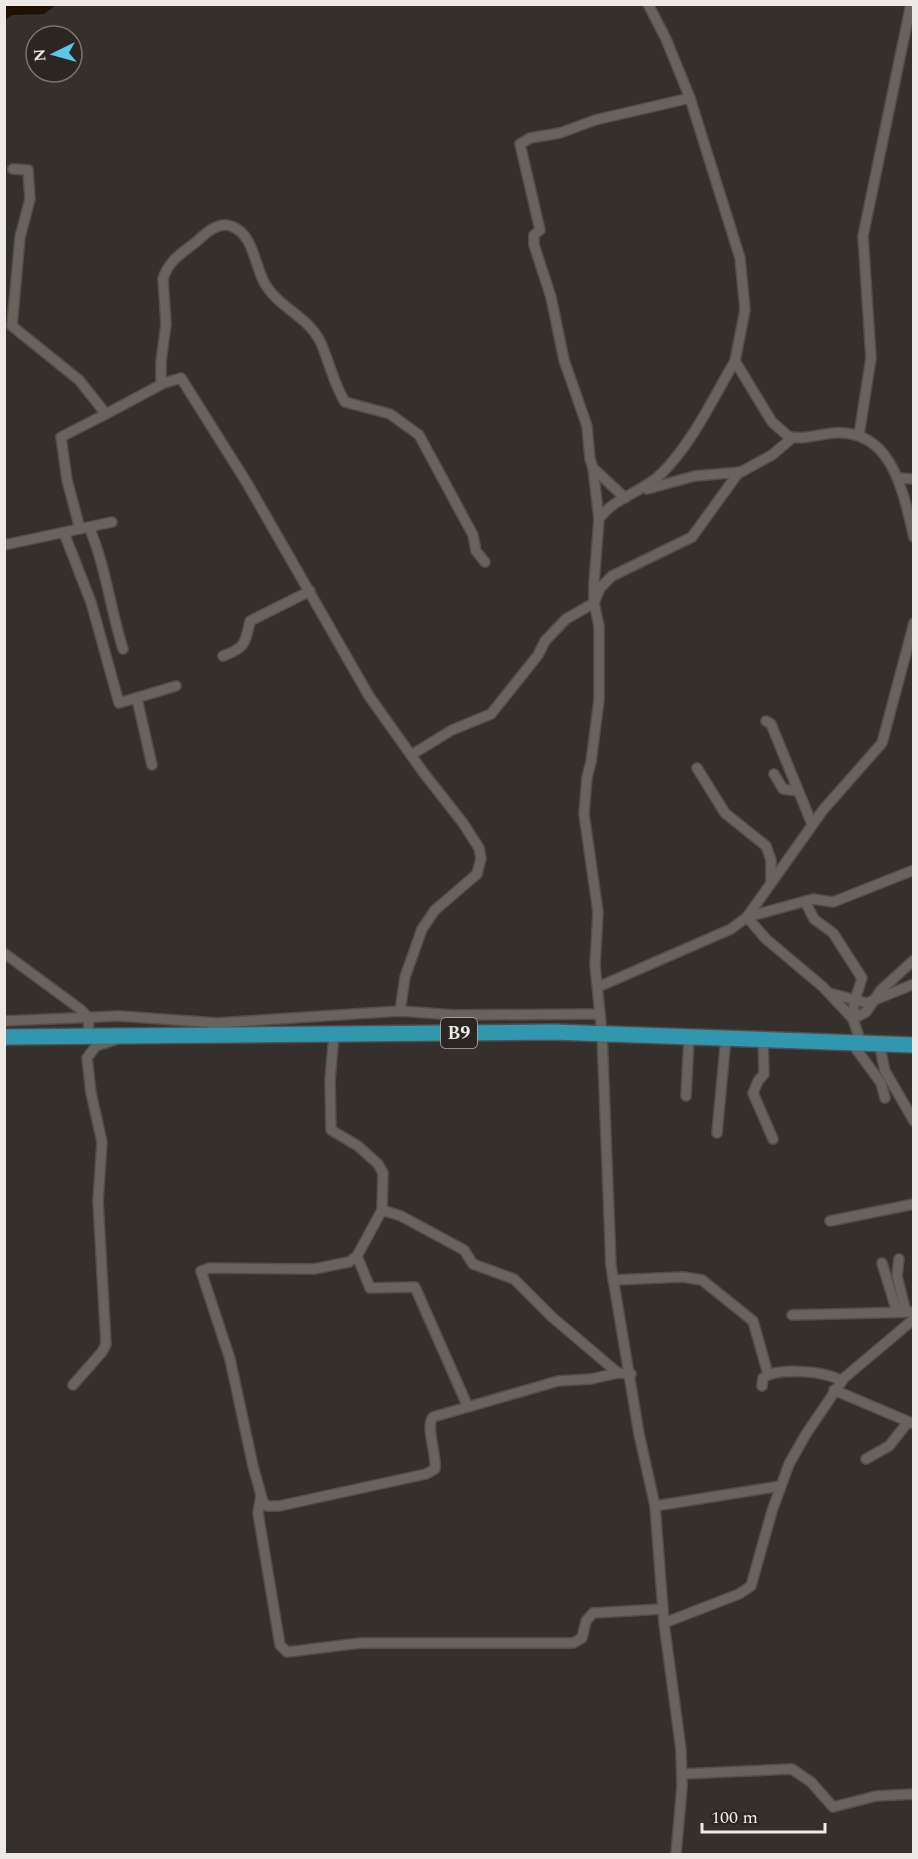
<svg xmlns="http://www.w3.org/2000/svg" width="918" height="1859" font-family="Spectral,serif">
<rect width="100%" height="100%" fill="#35302c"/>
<!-- water -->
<path fill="#211102" d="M5,4H56V5L44,14L12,15L5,20Z"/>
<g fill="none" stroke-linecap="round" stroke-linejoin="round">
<defs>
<g id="minor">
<path d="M648,4L666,39L690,98L740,258L745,310L735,361L772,422L788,436C800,441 820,434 834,433C893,429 903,493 914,537"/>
<path d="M13,169L28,170L30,199L20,237L12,326L79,380L106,414L164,383L181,378L247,483L369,696L423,772L463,823L479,848L481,858L477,874L435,910L422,929L405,977L400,1011"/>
<path d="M161,384V362L166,324L163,279C168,261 182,253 196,242C205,234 218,221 231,226C254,234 254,265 265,284C279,308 308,316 321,343C329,362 334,384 345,402L390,414L419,435L473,535L476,551L485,562"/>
<path d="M859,435L871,358L863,236L911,4"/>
<path d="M593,468L599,519"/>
<path d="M899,478L914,479"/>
<path d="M647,489L695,476L741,472L772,455L792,438"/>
<path d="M625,498L593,468L590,459L587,426L564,360L551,297L534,245V235L540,230L520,144L530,138L560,133L595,120L690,98"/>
<path d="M89,527C106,567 110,608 123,649"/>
<path d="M80,529L67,480L61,437L106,414"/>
<path d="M64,533L91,602L119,703L176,686"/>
<path d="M4,545L112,522"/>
<path d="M223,656C245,648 245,644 250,621L310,591"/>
<path d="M137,699L152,765"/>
<path d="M766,721L771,724L812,824"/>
<path d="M411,755L452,730L491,714L538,655L545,641L566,619L594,603L600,588L612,576L692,537L739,472"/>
<path d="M697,768L725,813L766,846L771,860V882"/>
<path d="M774,774L783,789L798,791"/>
<path d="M805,901L814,919L833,933L862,978L854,1003L853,1019"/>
<path d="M4,953L80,1009L89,1018L88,1036"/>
<path d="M598,987L731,929L747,917L813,899L833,902L914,870"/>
<path d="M829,993L867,1003L914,984"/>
<path d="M853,1019L866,1012L881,990L914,960"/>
<path d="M4,1021L119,1016L217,1023L400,1011L454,1015L600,1014"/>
<path d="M334,1034L330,1080L331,1130L358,1146L378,1164L383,1173L382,1210L357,1256L349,1262L314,1269L210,1268L201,1271L230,1359L253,1466L263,1502L267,1506H279L426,1474L435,1469C437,1454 425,1427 433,1417L558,1381L591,1379L618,1373L631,1374"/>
<path d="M763,1038L764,1074L758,1081L753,1093L773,1139"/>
<path d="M851,1042L881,1083L885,1098"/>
<path d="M861,1043L853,1019L823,987L766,939L747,917L823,810L882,743L914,623"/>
<path d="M879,1043L885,1071L914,1121"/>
<path d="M686,1096L689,1038"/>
<path d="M717,1133L726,1037"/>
<path d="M382,1210L401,1216L464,1250L473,1264L514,1279L552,1317L618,1373"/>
<path d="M830,1221L914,1204"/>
<path d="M357,1256L370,1288L415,1287L468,1407"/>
<path d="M899,1259L897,1276L906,1312"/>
<path d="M882,1263L897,1312"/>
<path d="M613,1280L683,1277L702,1280L753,1321L768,1374"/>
<path d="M792,1315L914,1312"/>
<path d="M73,1385L102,1352L106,1344L98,1201L102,1142L91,1093L87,1058L96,1046L115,1040"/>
<path d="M762,1386L763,1378C777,1367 828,1371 841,1381"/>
<path d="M834,1390L914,1424"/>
<path d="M866,1459L889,1446L908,1422"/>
<path d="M261,1495L258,1513L280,1645L287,1652L361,1643H573L582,1638L586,1621L593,1613L663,1609"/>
<path d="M655,1506L781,1486"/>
<path d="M664,1623L739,1594L751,1586L772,1511L789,1464L806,1434L844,1378L914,1319"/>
<path d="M682,1774L792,1769L811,1782L833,1807L876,1796L914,1794"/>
<path d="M676,1854L682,1787L681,1750L664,1623L655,1506L639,1434L611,1266L602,1034L595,965L598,912L584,814L587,777L591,762L599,700V626L594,603V583L599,519C614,497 644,492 662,473C693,442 713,398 735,361"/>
</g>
<path id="trunk" d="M4,1037L553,1032L914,1045"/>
</defs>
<!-- minor casing -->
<use href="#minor" stroke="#534e4b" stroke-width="12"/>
<!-- trunk casing -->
<use href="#trunk" stroke="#534e4b" stroke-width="18"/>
<!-- minor -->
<use href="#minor" stroke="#69635e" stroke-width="9"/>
<!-- trunk -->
<use href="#trunk" stroke="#3097af" stroke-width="15"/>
</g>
<g text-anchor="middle" stroke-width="4.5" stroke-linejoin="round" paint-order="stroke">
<!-- shield labels -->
<rect fill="#2b2622" stroke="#b2aeab" stroke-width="1.5" x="441" y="1018" width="36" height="30" rx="4.5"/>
<g font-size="18" font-weight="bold" fill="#ece9e6">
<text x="459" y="1039">B9</text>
</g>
</g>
<!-- border -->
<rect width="918" height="1859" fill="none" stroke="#ece9e6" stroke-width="12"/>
<!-- north arrow -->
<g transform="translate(54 54) rotate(265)"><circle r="28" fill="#2b2622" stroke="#787470" stroke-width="1.5"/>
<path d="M0-4.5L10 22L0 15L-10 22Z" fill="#5bc8e6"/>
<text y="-9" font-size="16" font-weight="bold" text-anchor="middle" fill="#ece9e6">N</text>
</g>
<!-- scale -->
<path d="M702 1823v9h123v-9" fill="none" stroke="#ece9e6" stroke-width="3"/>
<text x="711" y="1823" font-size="18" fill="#ece9e6" stroke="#2b2622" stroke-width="4.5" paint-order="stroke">100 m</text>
</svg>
